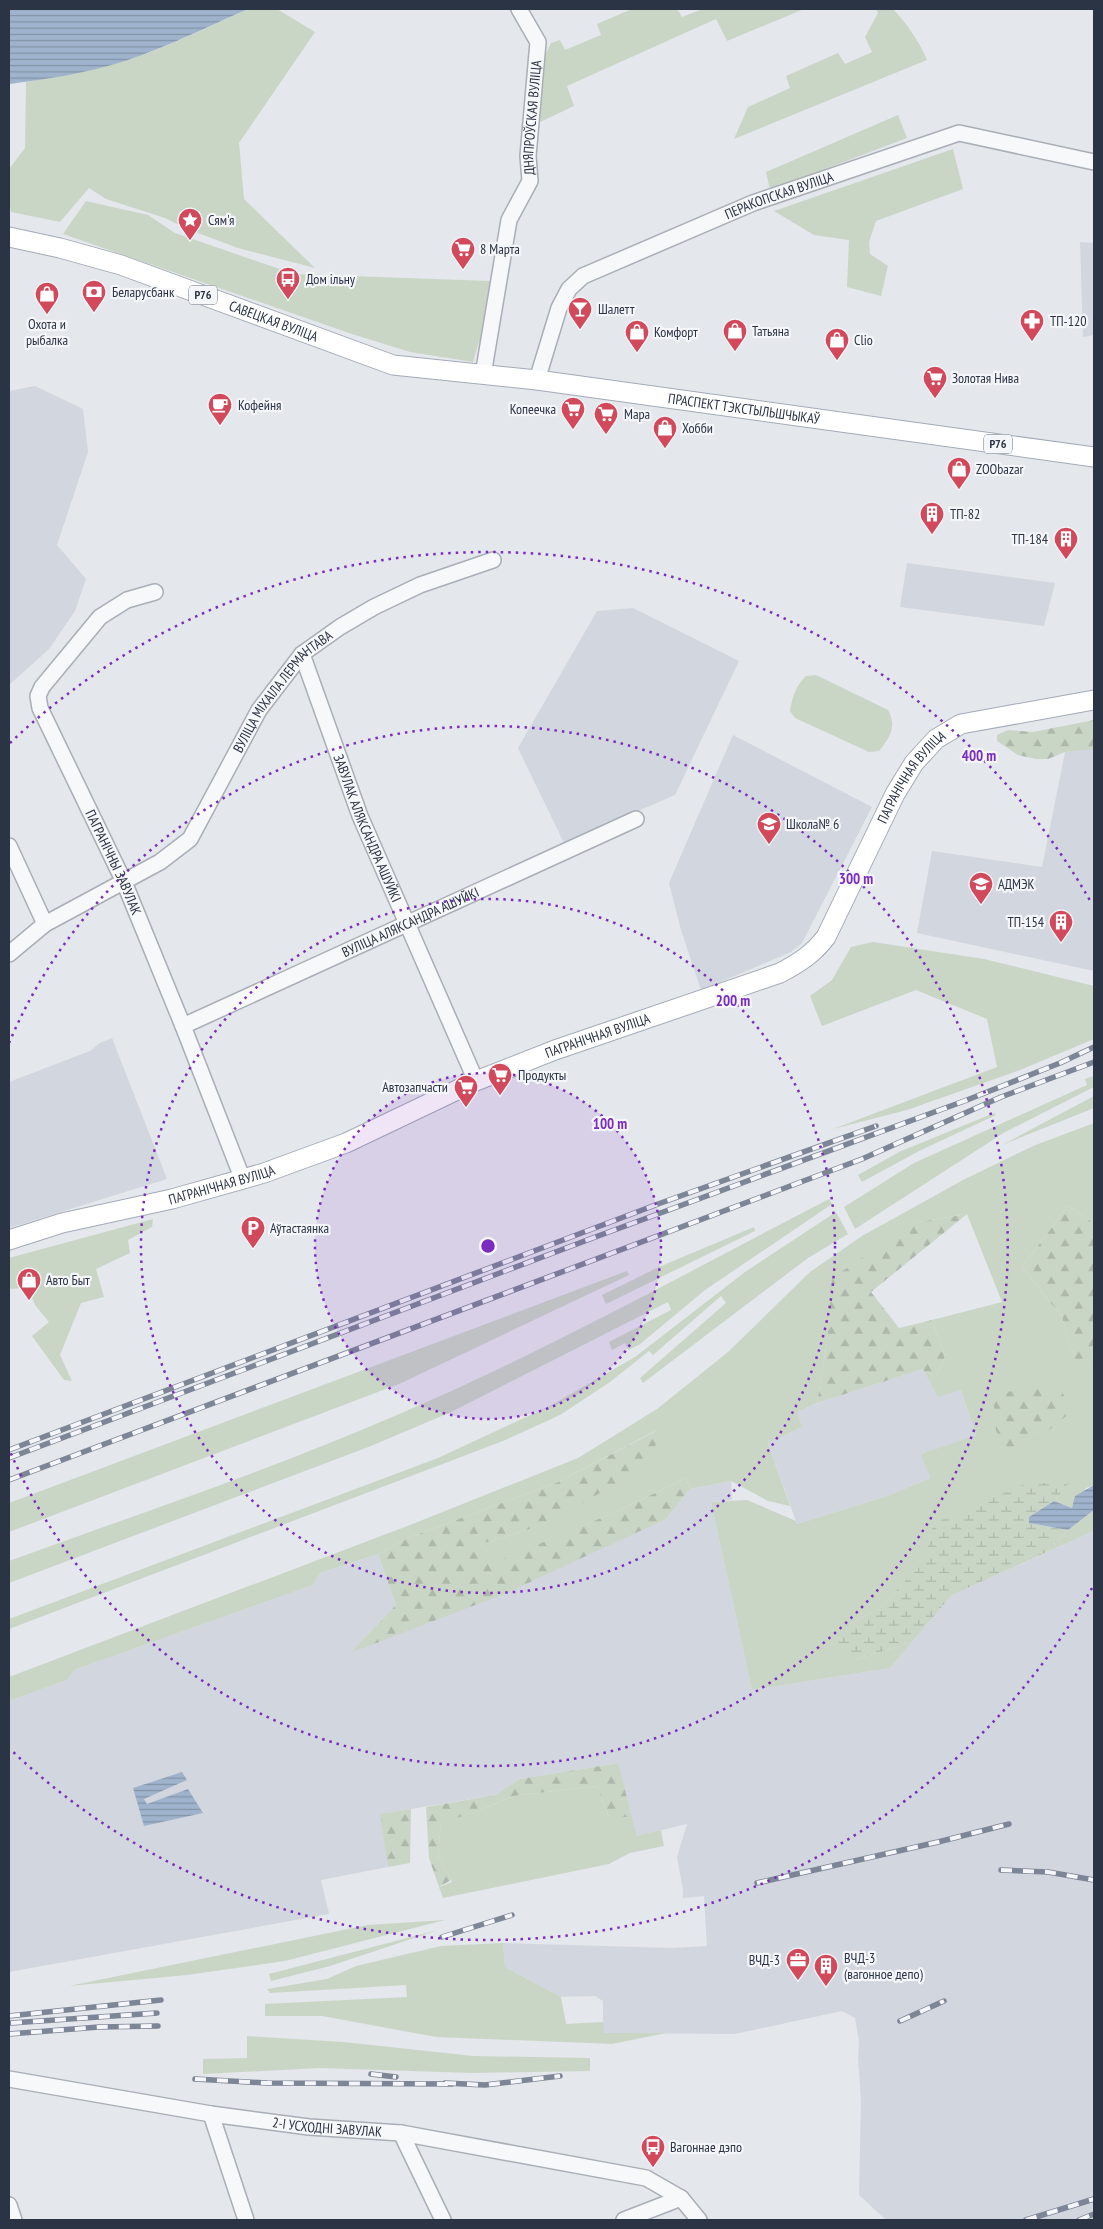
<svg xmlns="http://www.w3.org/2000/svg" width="1103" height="2229" font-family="'PT Sans Narrow',sans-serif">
<defs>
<pattern id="forest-firs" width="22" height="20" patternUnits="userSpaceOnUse" patternTransform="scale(1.25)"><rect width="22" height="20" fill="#c9d6c5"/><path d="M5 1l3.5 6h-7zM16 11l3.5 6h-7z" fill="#adb8ab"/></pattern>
<pattern id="wetland-marsh" width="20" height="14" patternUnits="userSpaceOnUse" patternTransform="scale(1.25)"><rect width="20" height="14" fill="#c9d6c5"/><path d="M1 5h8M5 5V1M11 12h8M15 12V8" fill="none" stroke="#adb8ab"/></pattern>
<pattern id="water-rules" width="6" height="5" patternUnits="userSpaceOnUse" patternTransform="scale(1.25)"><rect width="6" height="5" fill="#9fb4cc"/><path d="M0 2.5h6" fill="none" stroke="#8293a7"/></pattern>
</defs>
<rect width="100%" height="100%" fill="#e4e7ec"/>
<!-- built -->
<g fill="#d2d6de">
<path d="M1080,242L1094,243V335L1083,337Z"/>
<path d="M35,386L83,409L88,452L57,545L86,579L75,611L49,649L9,685V391Z"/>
<path d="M907,563L1055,583L1044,626L900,607Z"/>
<path d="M633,608L739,661L675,795L564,843L518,748L597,611Z"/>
<path d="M733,735L872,807L802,943L791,952L701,990L681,930L669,883Z"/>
<path d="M1083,749H1094V971L917,933L932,851L1042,867L1065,752Z"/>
<path d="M112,1038L167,1179L9,1228V1082L90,1051L100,1043Z"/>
<path d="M923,1369L961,1390L976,1435L922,1454L930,1478L890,1495L797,1524L768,1443L802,1427L796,1412L823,1401Z"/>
<path d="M731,1481L732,1500L711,1502L752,1690L890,1668L952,1595L1094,1531V2220H886L859,2195L861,2101L858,2057L859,2041L855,2018L842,2011L735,2034L603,2033V2001L595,1996L561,1997L505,1967L503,1943L673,1948L707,1946L704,1896L683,1898V1890L677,1857L687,1824L637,1836L617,1763L520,1779L495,1795L381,1814L388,1867L321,1880L329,1914L9,1972V1701L67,1680L74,1670L313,1585L320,1573L378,1554L396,1605L352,1651L666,1519L690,1489Z"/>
</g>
<!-- green -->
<g fill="#c9d6c5">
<path d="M248,9H277L315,32L239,143L244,199L315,268L238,248L187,229L165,218L106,199L89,188L60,222L11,212L9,202V169L25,148L26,82C59,76 92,71 124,61C167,48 207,27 248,9Z"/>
<path d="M632,9H677L682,17L703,9H804L727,41L716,19L567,86L574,106L538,123L543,60L551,43L560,40L565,50L601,35L597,24Z"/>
<path d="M876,9H893C908,25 919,41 927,60L734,139L748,107L790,88L786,76L838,53L845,64L872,52L865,37L878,13Z"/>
<path d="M898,115L907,138L770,190L766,172Z"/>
<path d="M953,149L963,189L876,221L869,242L870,254L888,266L881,296L847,287L849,240L814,235L774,211Z"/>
<path d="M86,201L148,215L175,233L294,274L490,281L484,340L479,341L473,362L410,352L352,334L63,234Z"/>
<path d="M816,675L888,710C897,727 890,737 879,751L869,752L795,718L790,711C792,697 796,686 806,676Z"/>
<path d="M873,942L984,959L1094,986V1039L1020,1070L907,1110L833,1129L997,1067L987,1019L916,990L822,1026L810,996L832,980L851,947Z"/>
<path d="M1094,1076V1087L1005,1132L855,1229L844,1207L914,1163L1087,1085L1085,1079Z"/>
<path d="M1094,1096V1108L1002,1145Z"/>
<path d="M994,1113L996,1115L919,1151L862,1182L858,1175L899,1152Z"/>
<path d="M1094,1123V1223L1068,1206L1022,1267L1062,1317L1077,1367L1094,1358V1485L1086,1488L1072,1508L1054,1501L1068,1483L933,1524L925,1562L878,1609L846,1626L855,1660L912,1642L890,1668L752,1690L711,1502L747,1500L796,1521L797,1524L890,1495L930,1478L921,1454L976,1435L961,1390L938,1397L932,1386L945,1356L932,1320L1002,1302L967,1214L914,1223L827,1342L817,1403L797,1412L802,1427L768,1443L790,1506L768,1501L731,1481L690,1489L686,1478L620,1510L491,1565L481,1544L546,1524L657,1430L558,1482L408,1538L378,1554L320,1573L313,1585L74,1670L67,1680L9,1701V1677L410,1525L578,1458L657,1409L728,1352L810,1272L862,1236L963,1180L1033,1146Z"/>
<path d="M829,1199L832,1204L705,1290L639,1345L628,1350L625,1343L612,1350L609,1342L671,1310L668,1302L451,1412L371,1446L9,1583V1561C138,1514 270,1470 397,1415C545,1352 686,1273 829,1199Z"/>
<path d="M836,1212L848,1234L808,1258L643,1383L640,1378L726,1303L721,1296L653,1355L649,1351L610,1382L560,1415L503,1441L9,1629V1619L438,1458L550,1406L635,1357L745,1272Z"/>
<path d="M153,1219L152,1227L128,1240L130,1253L96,1269L104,1297L81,1303L60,1355L72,1381L64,1380L32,1336L49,1322L35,1305L28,1287L12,1289L9,1288V1258Z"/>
<path d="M754,1227L755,1231L606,1304L602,1295L659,1267Z"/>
<path d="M627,1271L629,1275L399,1384L9,1532V1503Z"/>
<path d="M1094,1510V1531L1045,1553L1068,1530Z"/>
<path d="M597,1786L609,1817H632L637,1836L661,1830L664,1846L630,1853L609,1864L443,1898L439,1887L452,1882L438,1855L441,1822L473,1813L513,1796Z"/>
<path d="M445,1920L285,1961L187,1975L69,1986L368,1925Z"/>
<path d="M438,1930L330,1966L271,1981L269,1974Z"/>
<path d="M503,1943L505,1967L561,1997L566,2024L603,2022L604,2033H666L612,2044L436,2037L322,2016H265V2004L407,1997L406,1985L270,1993L267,1989L327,1979L356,1966L441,1946Z"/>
<path d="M247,2036L344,2042L473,2056L590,2058V2071L472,2073L320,2068L203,2074V2059L247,2058Z"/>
</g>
<!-- forest -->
<g fill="url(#forest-firs)">
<path d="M1094,720V749L1065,752L1048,759H1036L1018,755L997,741V735L1008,730L1033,732Z"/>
<path d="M1068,1206L1094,1223V1358L1077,1368L1062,1317L1022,1267Z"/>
<path d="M967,1214L871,1292L899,1328L932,1320L945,1356L932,1386L923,1369L817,1403L827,1342L832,1278L914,1223Z"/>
<path d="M1060,1387L1071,1412L1015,1458L996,1431L993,1393Z"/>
<path d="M658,1430V1440L645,1467L546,1524L481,1544L491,1564L620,1510L686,1478L690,1489L666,1519L504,1594L350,1653L396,1605L378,1554L408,1538L558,1482Z"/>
<path d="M618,1763L632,1817H609L597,1786L513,1796L473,1813L441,1823L438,1855L451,1880L439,1887L429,1858L426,1807L495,1795L520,1779Z"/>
<path d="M411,1809L410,1863L388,1867L380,1814Z"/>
</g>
<!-- wetland -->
<path fill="url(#wetland-marsh)" d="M1027,1483H1069L1054,1501L1029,1517V1523L1068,1530L1045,1553L952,1595L912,1642L855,1660L834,1641L846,1626L878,1609L924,1562L933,1524Z"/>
<!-- water -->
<g fill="url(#water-rules)">
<path d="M9,9H248C207,27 167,47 125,61C87,73 48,79 9,84Z"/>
<path d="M1094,1485V1510L1068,1530L1029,1523V1517L1054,1501L1072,1508L1075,1496Z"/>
<path d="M182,1772L187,1780L144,1799L147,1804L188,1789L203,1813L144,1826L133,1788Z"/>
</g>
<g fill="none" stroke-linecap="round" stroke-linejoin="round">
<defs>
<g id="minor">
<path id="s1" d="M483,375L509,220L530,181L528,156L538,42L519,9"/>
<path id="s2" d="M537,380L559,308L569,289L583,276L753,203L959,133L1094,162"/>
<path id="s3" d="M155,592L127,600L100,617L42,687L38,696L40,708L124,882L183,1026L243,1180"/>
<path id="s4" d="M302,654L360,816L476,1081"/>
<path d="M9,846L45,924"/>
<path id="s5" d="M9,954L45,924L160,862L190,839L259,710L302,654L340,627L374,607L420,585L493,560"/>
<path id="s6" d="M183,1026L636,819"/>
<path id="s7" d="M9,2079L211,2114L309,2127L401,2133L646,2178L681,2198L699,2220"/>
<path d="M211,2114L246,2220"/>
<path d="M401,2133L443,2220"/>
<path d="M9,2205L14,2220"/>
<path d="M624,2220L681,2198"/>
</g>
<g id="major">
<path id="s8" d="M9,237L60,248L121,265L393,365L537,380L1094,457"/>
<path id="s9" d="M9,1240L62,1223L172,1199L264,1173L346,1143L476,1081L555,1050L780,973C799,963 813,954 826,937L895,794L914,763L936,739L961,724L1094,700"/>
</g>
</defs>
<!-- minor casing -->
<use href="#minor" stroke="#a9aeb7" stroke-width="18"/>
<!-- major casing -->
<use href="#major" stroke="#a3abb8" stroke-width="21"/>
<!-- minor -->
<use href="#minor" stroke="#f7f8fa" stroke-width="15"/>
<!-- major -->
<use href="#major" stroke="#fff" stroke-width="19"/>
<defs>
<g id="rail">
<path d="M9,1450L658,1204L876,1126"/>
<path d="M9,1458L598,1236L967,1100L1060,1063L1094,1047"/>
<path d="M9,1480L862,1159L1001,1097L1094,1062"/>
<path d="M1001,1870L1048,1872L1094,1880"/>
<path d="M757,1883L938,1842L1009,1824"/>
<path d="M442,1937L512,1915"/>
<path d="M9,2016L161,2000"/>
<path d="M900,2021L944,2001"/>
<path d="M11,2023L157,2013"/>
<path d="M9,2034L99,2027L158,2026"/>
<path d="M371,2074L396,2077"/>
<path d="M195,2079L267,2083L452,2084"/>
<path d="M445,2083L485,2085L560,2076"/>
<path d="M1026,2220L1094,2199"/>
<path d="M1079,2220L1094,2214"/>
</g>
</defs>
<!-- rail casing -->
<use href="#rail" stroke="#7d8696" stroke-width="5.5"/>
<!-- rail -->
<use href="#rail" stroke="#f4f6f9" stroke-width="4" stroke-dasharray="11" stroke-linecap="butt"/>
</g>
<!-- distance rings -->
<circle cx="488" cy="1246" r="173" fill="#7b2cbf" fill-opacity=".12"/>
<g fill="none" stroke="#7b2cbf" stroke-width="2.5" stroke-dasharray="2.5 5">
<circle cx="488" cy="1246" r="173"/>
<circle cx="488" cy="1246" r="347"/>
<path d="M9 1043A520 520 0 1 1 9 1449"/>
<path d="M1092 1588A694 694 0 0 1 10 1749M10 743A694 694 0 0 1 1092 904"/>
</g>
<!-- icons -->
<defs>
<symbol id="sight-pin" viewBox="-11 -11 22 30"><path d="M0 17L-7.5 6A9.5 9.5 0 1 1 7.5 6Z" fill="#d1495b" stroke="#f4f6f9"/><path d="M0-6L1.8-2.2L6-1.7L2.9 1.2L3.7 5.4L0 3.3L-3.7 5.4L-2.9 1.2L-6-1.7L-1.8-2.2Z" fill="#fff"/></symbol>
<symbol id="supermarket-pin" viewBox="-11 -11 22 30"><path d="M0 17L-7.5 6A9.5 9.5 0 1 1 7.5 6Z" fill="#d1495b" stroke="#f4f6f9"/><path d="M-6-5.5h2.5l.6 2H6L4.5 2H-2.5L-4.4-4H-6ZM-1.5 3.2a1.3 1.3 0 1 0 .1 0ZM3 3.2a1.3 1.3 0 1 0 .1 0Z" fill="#fff"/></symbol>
<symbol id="bus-pin" viewBox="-11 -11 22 30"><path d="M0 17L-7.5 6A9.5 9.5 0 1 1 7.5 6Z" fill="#d1495b" stroke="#f4f6f9"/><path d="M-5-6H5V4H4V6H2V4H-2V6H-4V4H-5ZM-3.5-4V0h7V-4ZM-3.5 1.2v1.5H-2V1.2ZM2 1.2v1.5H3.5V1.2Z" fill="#fff"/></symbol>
<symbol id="bank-pin" viewBox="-11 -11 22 30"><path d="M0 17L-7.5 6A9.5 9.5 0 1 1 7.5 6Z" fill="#d1495b" stroke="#f4f6f9"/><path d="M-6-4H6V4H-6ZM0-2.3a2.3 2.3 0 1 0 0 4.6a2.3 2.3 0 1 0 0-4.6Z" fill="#fff"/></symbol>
<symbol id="shop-pin" viewBox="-11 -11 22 30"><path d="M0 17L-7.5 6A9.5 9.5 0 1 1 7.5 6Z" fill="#d1495b" stroke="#f4f6f9"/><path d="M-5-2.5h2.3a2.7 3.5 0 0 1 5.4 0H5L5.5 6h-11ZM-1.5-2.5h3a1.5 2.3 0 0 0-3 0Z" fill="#fff"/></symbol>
<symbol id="bar-pin" viewBox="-11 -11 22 30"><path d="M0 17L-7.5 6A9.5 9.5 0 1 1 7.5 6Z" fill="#d1495b" stroke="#f4f6f9"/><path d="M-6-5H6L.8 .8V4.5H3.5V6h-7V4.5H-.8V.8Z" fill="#fff"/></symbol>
<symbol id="pharmacy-pin" viewBox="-11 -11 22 30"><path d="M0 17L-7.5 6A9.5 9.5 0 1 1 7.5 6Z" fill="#d1495b" stroke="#f4f6f9"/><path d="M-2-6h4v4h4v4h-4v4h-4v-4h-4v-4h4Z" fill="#fff"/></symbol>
<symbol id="cafe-pin" viewBox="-11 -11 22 30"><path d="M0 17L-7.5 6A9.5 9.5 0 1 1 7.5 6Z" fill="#d1495b" stroke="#f4f6f9"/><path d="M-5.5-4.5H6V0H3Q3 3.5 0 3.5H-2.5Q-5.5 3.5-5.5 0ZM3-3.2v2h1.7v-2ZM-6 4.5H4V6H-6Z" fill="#fff"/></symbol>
<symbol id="building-pin" viewBox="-11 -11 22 30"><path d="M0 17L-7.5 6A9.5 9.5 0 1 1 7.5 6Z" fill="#d1495b" stroke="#f4f6f9"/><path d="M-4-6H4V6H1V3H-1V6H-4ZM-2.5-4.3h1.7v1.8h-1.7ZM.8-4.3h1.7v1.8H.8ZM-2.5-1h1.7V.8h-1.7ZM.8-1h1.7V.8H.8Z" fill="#fff"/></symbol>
<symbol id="school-pin" viewBox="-11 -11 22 30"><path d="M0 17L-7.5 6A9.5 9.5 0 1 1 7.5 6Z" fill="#d1495b" stroke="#f4f6f9"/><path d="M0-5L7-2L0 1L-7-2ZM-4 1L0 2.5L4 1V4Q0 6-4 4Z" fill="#fff"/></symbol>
<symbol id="university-pin" viewBox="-11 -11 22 30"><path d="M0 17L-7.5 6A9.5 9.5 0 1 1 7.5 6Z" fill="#d1495b" stroke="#f4f6f9"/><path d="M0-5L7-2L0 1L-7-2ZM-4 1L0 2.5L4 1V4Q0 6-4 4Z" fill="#fff"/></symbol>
<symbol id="parking-pin" viewBox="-11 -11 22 30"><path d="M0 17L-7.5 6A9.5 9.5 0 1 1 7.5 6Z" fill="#d1495b" stroke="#f4f6f9"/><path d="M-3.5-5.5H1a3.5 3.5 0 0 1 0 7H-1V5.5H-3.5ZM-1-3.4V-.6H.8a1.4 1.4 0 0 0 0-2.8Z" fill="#fff"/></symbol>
<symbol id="office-pin" viewBox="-11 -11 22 30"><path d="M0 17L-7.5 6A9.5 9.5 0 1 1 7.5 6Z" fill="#d1495b" stroke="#f4f6f9"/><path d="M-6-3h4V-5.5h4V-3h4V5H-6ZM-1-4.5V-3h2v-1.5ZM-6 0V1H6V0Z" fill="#fff"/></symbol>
</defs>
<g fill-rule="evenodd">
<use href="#sight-pin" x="176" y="206" width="28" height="38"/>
<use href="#supermarket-pin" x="449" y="235" width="28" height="38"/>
<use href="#bus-pin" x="274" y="265" width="28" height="38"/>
<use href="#bank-pin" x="80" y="278" width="28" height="38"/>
<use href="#shop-pin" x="33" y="280" width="28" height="38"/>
<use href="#bar-pin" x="566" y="295" width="28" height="38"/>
<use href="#pharmacy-pin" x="1018" y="307" width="28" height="38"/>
<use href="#shop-pin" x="721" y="317" width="28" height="38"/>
<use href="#shop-pin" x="623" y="318" width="28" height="38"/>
<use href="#shop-pin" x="823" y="326" width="28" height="38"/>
<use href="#supermarket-pin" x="921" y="364" width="28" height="38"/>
<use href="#cafe-pin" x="206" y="391" width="28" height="38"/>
<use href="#supermarket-pin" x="559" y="395" width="28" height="38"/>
<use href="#supermarket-pin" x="592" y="400" width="28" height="38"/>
<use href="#shop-pin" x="651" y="414" width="28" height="38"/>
<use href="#shop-pin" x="945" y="455" width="28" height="38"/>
<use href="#building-pin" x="918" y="500" width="28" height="38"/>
<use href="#building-pin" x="1052" y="525" width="28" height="38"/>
<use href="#school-pin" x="755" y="810" width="28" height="38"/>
<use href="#university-pin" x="967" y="870" width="28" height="38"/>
<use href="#building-pin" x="1047" y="908" width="28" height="38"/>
<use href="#supermarket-pin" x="486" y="1061" width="28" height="38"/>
<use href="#supermarket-pin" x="452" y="1073" width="28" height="38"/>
<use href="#parking-pin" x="239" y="1214" width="28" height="38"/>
<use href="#shop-pin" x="15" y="1266" width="28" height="38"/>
<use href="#office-pin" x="784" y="1946" width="28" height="38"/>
<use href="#building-pin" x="812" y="1952" width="28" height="38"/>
<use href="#bus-pin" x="639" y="2133" width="28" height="38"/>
</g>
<g text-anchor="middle" stroke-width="4.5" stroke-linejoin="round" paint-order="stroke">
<!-- shield labels -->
<g fill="#f4f6f9" stroke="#676e7b" stroke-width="1">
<rect x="189" y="285.5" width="28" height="19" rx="4"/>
<rect x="984" y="434.5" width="28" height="19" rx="4"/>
</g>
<g font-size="12" font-weight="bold" fill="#2b3445">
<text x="203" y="299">Р76</text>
<text x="998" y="448">Р76</text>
</g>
<!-- street labels -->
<g font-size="14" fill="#2b3445" stroke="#f4f6f9">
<text dy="5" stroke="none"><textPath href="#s1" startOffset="265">ДНЯПРОЎСКАЯ ВУЛІЦА</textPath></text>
<text dy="5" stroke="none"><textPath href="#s2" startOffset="328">ПЕРАКОПСКАЯ ВУЛІЦА</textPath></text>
<text dy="5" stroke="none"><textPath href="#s8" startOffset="278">САВЕЦКАЯ ВУЛІЦА</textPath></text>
<text dy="5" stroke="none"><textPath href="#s8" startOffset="759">ПРАСПЕКТ ТЭКСТЫЛЬШЧЫКАЎ</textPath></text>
<text dy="5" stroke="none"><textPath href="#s5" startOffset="391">ВУЛІЦА МІХАІЛА ЛЕРМАНТАВА</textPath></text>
<text dy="5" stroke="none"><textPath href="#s9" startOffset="1059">ПАГРАНІЧНАЯ ВУЛІЦА</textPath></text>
<text dy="5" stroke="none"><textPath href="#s4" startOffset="186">ЗАВУЛАК АЛЯКСАНДРА АШУЙКІ</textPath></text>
<text dy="5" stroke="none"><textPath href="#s3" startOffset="345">ПАГРАНІЧНЫ ЗАВУЛАК</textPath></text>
<text dy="5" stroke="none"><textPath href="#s6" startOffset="250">ВУЛІЦА АЛЯКСАНДРА АШУЙКІ</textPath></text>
<text dy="5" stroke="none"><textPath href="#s9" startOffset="625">ПАГРАНІЧНАЯ ВУЛІЦА</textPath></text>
<text dy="5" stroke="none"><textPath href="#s9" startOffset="220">ПАГРАНІЧНАЯ ВУЛІЦА</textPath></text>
<text dy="5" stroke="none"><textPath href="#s7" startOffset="322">2-І УСХОДНІ ЗАВУЛАК</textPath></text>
</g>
<!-- poi labels -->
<g font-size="14" fill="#2b3445" stroke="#f4f6f9" text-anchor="start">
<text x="208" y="225">Сям'я</text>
<text x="480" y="254">8 Марта</text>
<text x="306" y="284">Дом ільну</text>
<text x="112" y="297">Беларусбанк</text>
<text x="598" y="314">Шалетт</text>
<text x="1050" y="326">ТП-120</text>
<text x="47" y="329" text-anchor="middle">Охота и<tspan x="47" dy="16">рыбалка</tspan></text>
<text x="752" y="336">Татьяна</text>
<text x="654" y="337">Комфорт</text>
<text x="854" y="345">Clio</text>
<text x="952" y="383">Золотая Нива</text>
<text x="238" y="410">Кофейня</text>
<text x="556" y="414" text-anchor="end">Копеечка</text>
<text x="624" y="419">Мара</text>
<text x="682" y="433">Хобби</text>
<text x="976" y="474">ZOObazar</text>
<text x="950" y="519">ТП-82</text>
<text x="1048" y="544" text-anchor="end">ТП-184</text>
<text x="786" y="829">Школа№ 6</text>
<text x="998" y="889">АДМЭК</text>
<text x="1044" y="927" text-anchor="end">ТП-154</text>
<text x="518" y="1080">Продукты</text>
<text x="448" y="1092" text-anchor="end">Автозапчасти</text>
<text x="270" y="1233">Аўтастаянка</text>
<text x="46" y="1285">Авто Быт</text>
<text x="844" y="1963">ВЧД-3<tspan x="844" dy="16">(вагонное депо)</tspan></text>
<text x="780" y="1965" text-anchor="end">ВЧД-3</text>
<text x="670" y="2152">Вагоннае дэпо</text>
</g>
</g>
<circle cx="488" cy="1246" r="8" fill="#7b2cbf" stroke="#f4f6f9" stroke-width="2.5"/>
<g font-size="15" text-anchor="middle" font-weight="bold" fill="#7b2cbf" stroke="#f4f6f9" stroke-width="4.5" stroke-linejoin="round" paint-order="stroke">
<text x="979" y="761">400 m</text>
<text x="856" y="884">300 m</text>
<text x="733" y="1006">200 m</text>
<text x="610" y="1129">100 m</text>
</g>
<!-- border -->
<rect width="1103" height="2229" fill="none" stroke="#2b3445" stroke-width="20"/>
</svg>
